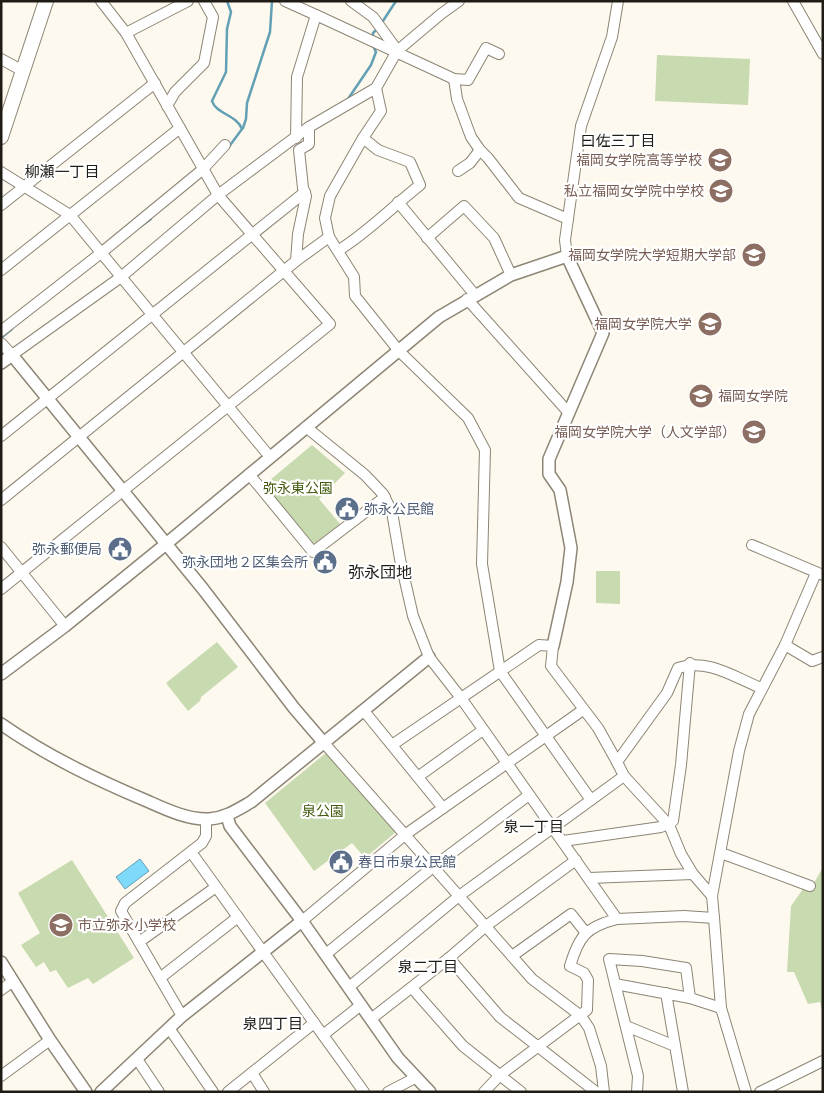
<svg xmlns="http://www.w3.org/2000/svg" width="824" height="1093" font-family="Lato,'Noto Sans JP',sans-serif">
<rect width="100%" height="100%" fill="#fef9ee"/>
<!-- green -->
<g fill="#c8daaf">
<path d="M657,55L750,59L748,105L655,101Z"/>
<path d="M312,445L345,473L319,499L340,524L314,544L264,485Z"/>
<path d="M596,571H620V604L596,603Z"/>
<path d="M217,642L238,667L201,697L200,701L188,711L166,683Z"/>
<path d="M327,752L397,831L365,858L352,843L314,871L265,803Z"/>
<path d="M72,860L134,958L93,984L88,978L68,988L56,970L50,972L44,962L36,967L21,945L40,933L18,893Z"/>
<path d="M823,867V1014L820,1002L808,1004L794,972H787L791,906L808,882L814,883Z"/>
</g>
<!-- water -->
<path fill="#7fd9fb" stroke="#62a0b6" d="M140,859L149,871L125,889L116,877Z"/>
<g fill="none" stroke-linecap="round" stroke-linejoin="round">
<!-- stream -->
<g stroke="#62a0b6" stroke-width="2.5">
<path d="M227,1L231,12L227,29L226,72L212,101C216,114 237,115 242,129L228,148"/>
<path d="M381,24L396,1"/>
<path d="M373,38V33L378,28"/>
<path d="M348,99L371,65L376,52L373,46"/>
<path d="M243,128L246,119L247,103L270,32L272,1"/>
<path d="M137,229L151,219"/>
<path d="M1,338L12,329"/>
</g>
<defs>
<g id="minor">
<path d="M285,1L316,15"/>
<path d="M351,1L373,17L397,50"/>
<path d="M793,1L823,54"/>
<path d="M126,33L188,1"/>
<path d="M1,59L23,71"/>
<path d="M454,79L457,99L471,137L480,150L488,158L519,198L568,219"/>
<path d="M376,88L381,111L363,138L330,196L325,218L329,237L354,277L355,296L399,351L468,418L485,450L482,564L500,671L591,800"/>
<path d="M167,106L175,92L204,63L213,17L204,1"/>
<path d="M296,138L297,77L316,15L454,79L468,80L486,48L499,54"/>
<path d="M458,171L470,163L480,150"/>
<path d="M1,172L70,215L270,457"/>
<path d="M398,202L475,295"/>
<path d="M1,205L155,83"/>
<path d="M427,238L464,206L494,238L511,275"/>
<path d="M339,250C368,232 392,207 420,185L410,162L378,150L363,138"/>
<path d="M567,256L565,240L581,126L612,37L618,1"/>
<path d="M296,261L329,237"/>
<path d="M1,270L180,128"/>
<path d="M467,299L569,413"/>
<path d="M1,331L101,253L202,170L225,145"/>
<path d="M1,343L12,355L121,277L218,195L309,127"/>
<path d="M306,427L365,475L383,494L392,512L400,559L413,616L429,657L461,698L617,919L684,916L714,918L721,1008L746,1092"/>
<path d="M1,436L305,192"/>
<path d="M249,474L313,552L385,497"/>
<path d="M1,500L296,261L298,234L306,196L303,188L299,150L309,144V127L376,88L397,51L441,14L459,1"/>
<path d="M752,545L823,575"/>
<path d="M1,547L65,626"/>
<path d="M1,589L330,324L218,195L126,33L101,1"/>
<path d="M785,645L812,661L823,657"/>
<path d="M364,711L443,808"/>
<path d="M324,743L532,979L581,1016L589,1028L601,1066L604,1092"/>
<path d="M392,745L539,645L553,646L551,666L598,728L617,762L667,693L678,668C707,658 734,677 761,688"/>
<path d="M617,762L624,776L669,825L681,854L693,874L712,896L714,918"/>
<path d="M419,776L483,730"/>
<path d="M563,841L661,827L673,821L681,765L690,663"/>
<path d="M191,852L364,1092"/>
<path d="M721,853L810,886"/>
<path d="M589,878L693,874"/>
<path d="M712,896L739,751L749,714L785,645L816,573"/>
<path d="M302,921L406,834L583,710"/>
<path d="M139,942L216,887"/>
<path d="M326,954L433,867L529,795"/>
<path d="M512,956L571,914L586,933"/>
<path d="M449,958L500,1017L596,1092"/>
<path d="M160,978L238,917"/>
<path d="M615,984L690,998"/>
<path d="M349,987L459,896L624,776"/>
<path d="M412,988L463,1046L521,1092"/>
<path d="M1,990L13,981"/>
<path d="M666,993L683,1092"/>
<path d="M182,1016L121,911L125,903L202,843L206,836V819"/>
<path d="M371,1019L449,958L486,926L576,860"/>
<path d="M626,1026L675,1046"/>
<path d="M169,1028L213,1092"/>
<path d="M323,1035L361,1005"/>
<path d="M137,1059L159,1092"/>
<path d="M252,1073L264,1092"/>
<path d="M1,1076L50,1040"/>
<path d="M228,1092L314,1023"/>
<path d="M388,1092L415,1078"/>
<path d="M484,1092L500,1075L587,1010L588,980L584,973L570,966C579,936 586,927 617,919"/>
<path d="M637,1092L638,1076L609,959L642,961L686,968L690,998L721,1008"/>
<path d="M760,1092L823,1061"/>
</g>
<g id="tertiary">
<path d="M1,363L12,355L203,589L294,708L324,743"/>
<path d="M1,674L65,626L166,544L439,317L511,275L567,256L603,333L549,459V474L560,490L571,548L567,582L553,646"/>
<path d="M1,724C47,756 95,779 147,801C165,809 188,820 209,819C225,818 237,810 251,802L429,657"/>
<path d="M227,816L230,826L302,921L398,1058L430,1092"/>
<path d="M1,962L50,1040L86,1092"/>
<path d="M101,1092L182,1016L302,921"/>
</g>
<path id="secondary" d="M1,137L46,1"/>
</defs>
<!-- minor casing -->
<use href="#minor" stroke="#8d8575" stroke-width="12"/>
<!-- tertiary casing -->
<use href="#tertiary" stroke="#8d8575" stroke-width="14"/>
<!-- secondary casing -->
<use href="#secondary" stroke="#8d8575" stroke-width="16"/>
<!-- minor -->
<use href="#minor" stroke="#fff" stroke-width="10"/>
<!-- tertiary -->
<use href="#tertiary" stroke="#fff" stroke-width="11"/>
<!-- secondary -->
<use href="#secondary" stroke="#fff" stroke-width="14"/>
</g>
<!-- icons -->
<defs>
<symbol id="school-disc" viewBox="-11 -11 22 22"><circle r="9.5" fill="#8d6e63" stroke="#fff"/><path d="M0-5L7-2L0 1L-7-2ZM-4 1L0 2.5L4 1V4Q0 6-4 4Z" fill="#fff"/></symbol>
<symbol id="university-disc" viewBox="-11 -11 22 22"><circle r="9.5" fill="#8d6e63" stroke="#fff"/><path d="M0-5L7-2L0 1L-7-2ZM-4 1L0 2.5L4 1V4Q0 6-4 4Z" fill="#fff"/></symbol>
<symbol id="civic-disc" viewBox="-11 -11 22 22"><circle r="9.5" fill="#5c6f8a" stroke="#fff"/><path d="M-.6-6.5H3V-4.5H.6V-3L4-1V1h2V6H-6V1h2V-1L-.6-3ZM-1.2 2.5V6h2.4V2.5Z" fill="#fff"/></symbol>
</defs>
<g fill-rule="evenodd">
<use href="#school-disc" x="706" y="146" width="28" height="28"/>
<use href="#school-disc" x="707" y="177" width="28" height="28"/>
<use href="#university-disc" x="740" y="241" width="28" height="28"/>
<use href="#university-disc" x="696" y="310" width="28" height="28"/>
<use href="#school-disc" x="687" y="382" width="28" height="28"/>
<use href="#university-disc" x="740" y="418" width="28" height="28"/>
<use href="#civic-disc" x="333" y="495" width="28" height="28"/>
<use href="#civic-disc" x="106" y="535" width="28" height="28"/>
<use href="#civic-disc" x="311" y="548" width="28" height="28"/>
<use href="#civic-disc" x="327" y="848" width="28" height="28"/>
<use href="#school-disc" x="47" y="911" width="28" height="28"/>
</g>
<g text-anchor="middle" stroke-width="4.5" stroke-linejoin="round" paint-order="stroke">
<!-- education labels -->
<g font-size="14" fill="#785e54" stroke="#fff" text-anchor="end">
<text x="702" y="165">福岡女学院高等学校</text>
<text x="704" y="196">私立福岡女学院中学校</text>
<text x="736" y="260">福岡女学院大学短期大学部</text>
<text x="692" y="329">福岡女学院大学</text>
<text x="718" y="401" text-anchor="start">福岡女学院</text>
<text x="736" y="437">福岡女学院大学（人文学部）</text>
<text x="78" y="930" text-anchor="start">市立弥永小学校</text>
</g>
<!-- park labels -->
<g font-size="14" fill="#445c0f" stroke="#fff">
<text x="298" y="493">弥永東公園</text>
<text x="323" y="816">泉公園</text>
</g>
<!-- service labels -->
<g font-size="14" fill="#4e5e75" stroke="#fff" text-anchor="start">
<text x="364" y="514">弥永公民館</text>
<text x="102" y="554" text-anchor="end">弥永郵便局</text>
<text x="308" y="567" text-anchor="end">弥永団地２区集会所</text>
<text x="358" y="867">春日市泉公民館</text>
</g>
<!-- neighbourhood labels -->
<g font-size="15" fill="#1f1c16" stroke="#fff">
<text x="618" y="146">曰佐三丁目</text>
<text x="62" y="177">柳瀬一丁目</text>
<text x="534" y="832">泉一丁目</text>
<text x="428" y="972">泉二丁目</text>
<text x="273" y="1029">泉四丁目</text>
</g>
<!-- quarter labels -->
<g font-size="16" fill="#1f1c16" stroke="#fff">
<text x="380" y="578">弥永団地</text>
</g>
</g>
<!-- border -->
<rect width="824" height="1093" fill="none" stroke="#1f1c16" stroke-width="5"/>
</svg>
